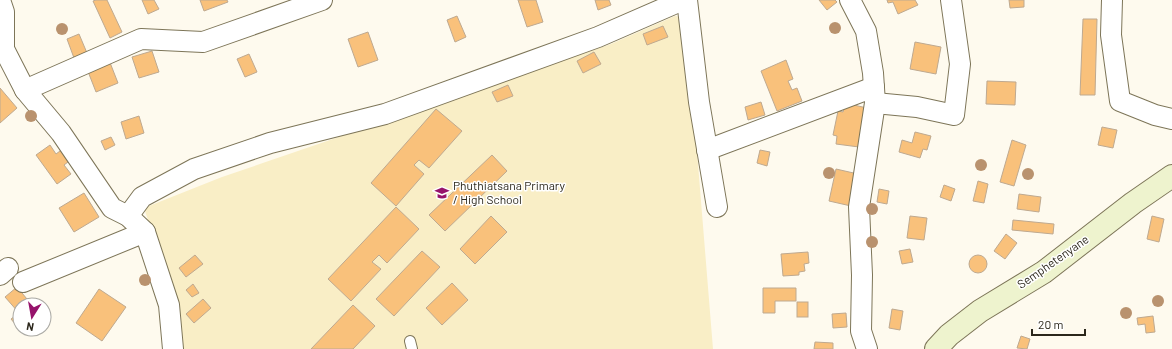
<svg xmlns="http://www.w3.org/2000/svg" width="1172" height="349" font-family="Barlow,sans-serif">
<rect width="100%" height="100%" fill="#fefaee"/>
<!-- built -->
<path fill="#f9eec6" d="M675,16L684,17L698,164L713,349H180L151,229L144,208L222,177L611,44Z"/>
<!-- building -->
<g fill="#f9c17b" stroke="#bea990">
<path d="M96,0H107L122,32L110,38L93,1Z"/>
<path d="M142,0H154L159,9L148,14Z"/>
<path d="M200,0H227L228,2L204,11Z"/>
<path d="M518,0H536L543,22L527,27Z"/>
<path d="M595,0H609L611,5L598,10Z"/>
<path d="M819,0H835L837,2L827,10Z"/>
<path d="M887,0H915L918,5L898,14L893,2L888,3Z"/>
<path d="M1009,0H1024V7L1010,8Z"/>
<path d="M457,16L466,37L455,42L447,20Z"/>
<path d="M1083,19H1097L1095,95H1080Z"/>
<path d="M663,26L668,37L647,45L643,34Z"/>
<path d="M368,32L378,60L358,67L348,39Z"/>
<path d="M79,34L87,53L74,58L67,39Z"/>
<path d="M915,42L941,47L936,74L910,69Z"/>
<path d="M152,51L159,72L139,78L132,57Z"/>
<path d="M594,52L601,64L583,73L577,61Z"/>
<path d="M249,54L257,72L245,77L237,59Z"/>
<path d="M109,60L118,83L96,92L87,69Z"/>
<path d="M786,60L793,79L788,81L792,90L797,88L802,101L777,111L761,71Z"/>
<path d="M987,81L1016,82L1015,105L986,104Z"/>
<path d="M508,85L513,96L497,102L492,92Z"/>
<path d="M0,88L17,108L0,123Z"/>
<path d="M761,102L765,115L748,120L745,107Z"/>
<path d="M845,103L867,108L859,147L836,144L837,136L833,135L838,111L843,112Z"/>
<path d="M436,109L462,131L429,168L419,160L414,165L424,174L396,206L371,183Z"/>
<path d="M139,116L144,133L126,139L121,122Z"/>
<path d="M1102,127L1117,130L1113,148L1098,145Z"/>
<path d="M915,132L931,136L927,150L923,149L920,158L899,152L902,140L912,143Z"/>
<path d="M111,137L115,145L105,150L101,141Z"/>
<path d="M1012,140L1026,145L1014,186L1000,182Z"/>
<path d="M50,145L56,154L64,148L72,159L64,165L71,174L57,184L36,155Z"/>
<path d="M760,150L770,152L767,166L757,163Z"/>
<path d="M492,155L507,171L445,231L429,215Z"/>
<path d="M836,169L858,174L851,206L829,201Z"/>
<path d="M978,181L988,184L984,203L973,201Z"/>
<path d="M944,185L955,189L951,201L940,197Z"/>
<path d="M879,189L889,191L887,204L877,202Z"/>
<path d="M84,193L99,217L74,232L59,208Z"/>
<path d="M1019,194L1041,197L1039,212L1017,209Z"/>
<path d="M396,207L419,229L387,263L379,255L372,262L381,269L351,301L328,279Z"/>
<path d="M491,216L507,232L475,264L460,249Z"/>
<path d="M910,216L927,218L924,240L907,238Z"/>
<path d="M1152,216L1164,219L1159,242L1147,239Z"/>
<path d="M1013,220L1054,224L1053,234L1012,230Z"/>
<path d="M1006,234L1017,243L1005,259L994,251Z"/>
<path d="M910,249L913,262L902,264L899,251Z"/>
<path d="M422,251L440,267L394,316L376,299Z"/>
<path d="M808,252L809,263L804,264L805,271L799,272V275L783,276L781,254Z"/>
<path d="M195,255L203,264L186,277L179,268Z"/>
<circle cx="978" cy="264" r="9"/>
<path d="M452,283L468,300L442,325L426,308Z"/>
<path d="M193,284L199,293L192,297L186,290Z"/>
<path d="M17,287L32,305H20V329H22L20,330L11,319L19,313L5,297Z"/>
<path d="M763,288H796V301H775V313H763Z"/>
<path d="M99,289L126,307L102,341L76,323Z"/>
<path d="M203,299L211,308L194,323L186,314Z"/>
<rect x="797" y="302" width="11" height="15"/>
<path d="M353,305L375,326L353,349H311Z"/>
<path d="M892,309L903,311L900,330L889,328Z"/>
<path d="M846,313L847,327L833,328L832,314Z"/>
<path d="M1153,316L1155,332L1146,333L1145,324L1138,325L1137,318Z"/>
<path d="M1021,336L1030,339L1027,349L1017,348Z"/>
<path d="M815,342L833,343V349H814Z"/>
</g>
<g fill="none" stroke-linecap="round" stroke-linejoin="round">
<defs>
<path id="lane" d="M410,341L412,349"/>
<g id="street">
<path d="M0,0L4,12V49L25,90L61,133L112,208L128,216L145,232L169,305L173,349"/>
<path d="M687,0L699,102L717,207"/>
<path d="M850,0L866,31L873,73L875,103L859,207L862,275L861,331L867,349"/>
<path d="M1112,0L1111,35L1120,101L1155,115L1172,119"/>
<path d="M25,90L141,39L203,42L322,0"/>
<path d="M875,103L917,107L954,115L960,64L951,0"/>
<path d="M707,150L874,87"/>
<path d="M128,216L142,197L194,169L270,143L385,114L598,37L683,0"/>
<path d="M0,275L8,268"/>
<path d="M23,282L145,232"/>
</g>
<path id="secondary" d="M936,349L949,335L980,311L1044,272L1133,203L1172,176"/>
</defs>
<!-- lane casing -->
<use href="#lane" stroke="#7d7558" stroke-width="12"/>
<!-- street casing -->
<use href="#street" stroke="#7d7558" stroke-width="22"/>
<!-- secondary casing -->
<use href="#secondary" stroke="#7d7558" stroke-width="24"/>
<!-- lane -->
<use href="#lane" stroke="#fff" stroke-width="10"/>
<!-- street -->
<use href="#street" stroke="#fff" stroke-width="20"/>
<!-- secondary -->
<use href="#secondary" stroke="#eef3ce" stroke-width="22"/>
</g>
<!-- trees -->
<g fill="#b9926e">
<circle cx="835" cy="28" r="6"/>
<circle cx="62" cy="29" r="6"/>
<circle cx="31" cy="116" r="6"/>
<circle cx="981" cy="165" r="6"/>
<circle cx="829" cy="173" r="6"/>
<circle cx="1028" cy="174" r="6"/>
<circle cx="872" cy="209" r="6"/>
<circle cx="872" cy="242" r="6"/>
<circle cx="145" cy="280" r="6"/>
<circle cx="1158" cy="301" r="6"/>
<circle cx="1126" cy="313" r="6"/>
</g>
<!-- icons -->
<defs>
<symbol id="school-bare" viewBox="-9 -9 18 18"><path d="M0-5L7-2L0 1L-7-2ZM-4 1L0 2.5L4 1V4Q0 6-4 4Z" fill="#96136b" stroke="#fff" stroke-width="2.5" paint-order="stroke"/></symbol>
</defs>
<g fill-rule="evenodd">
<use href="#school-bare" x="432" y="183" width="20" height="20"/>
</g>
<g text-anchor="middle" stroke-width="3" stroke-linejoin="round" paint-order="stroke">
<!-- poi labels -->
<g font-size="12" fill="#2b271b" stroke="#fff" text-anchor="start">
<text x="453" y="190">Phuthiatsana Primary<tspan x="453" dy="14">/ High School</tspan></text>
</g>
<!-- street labels -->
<g font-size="12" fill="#2b271b" stroke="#fff">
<text transform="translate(1053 262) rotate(-35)" y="4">Semphetenyane</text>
</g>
</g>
<!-- north arrow -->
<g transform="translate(32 317) rotate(191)"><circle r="19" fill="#ffffff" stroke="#aaa9a4"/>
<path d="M0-3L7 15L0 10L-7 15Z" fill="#96136b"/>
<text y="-6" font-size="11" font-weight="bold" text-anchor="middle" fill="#2b271b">N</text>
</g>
<!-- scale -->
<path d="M1032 329v6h53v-6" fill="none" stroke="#2b271b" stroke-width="2"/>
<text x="1038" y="329" font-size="12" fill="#2b271b" stroke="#ffffff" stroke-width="3" paint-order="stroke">20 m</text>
</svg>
